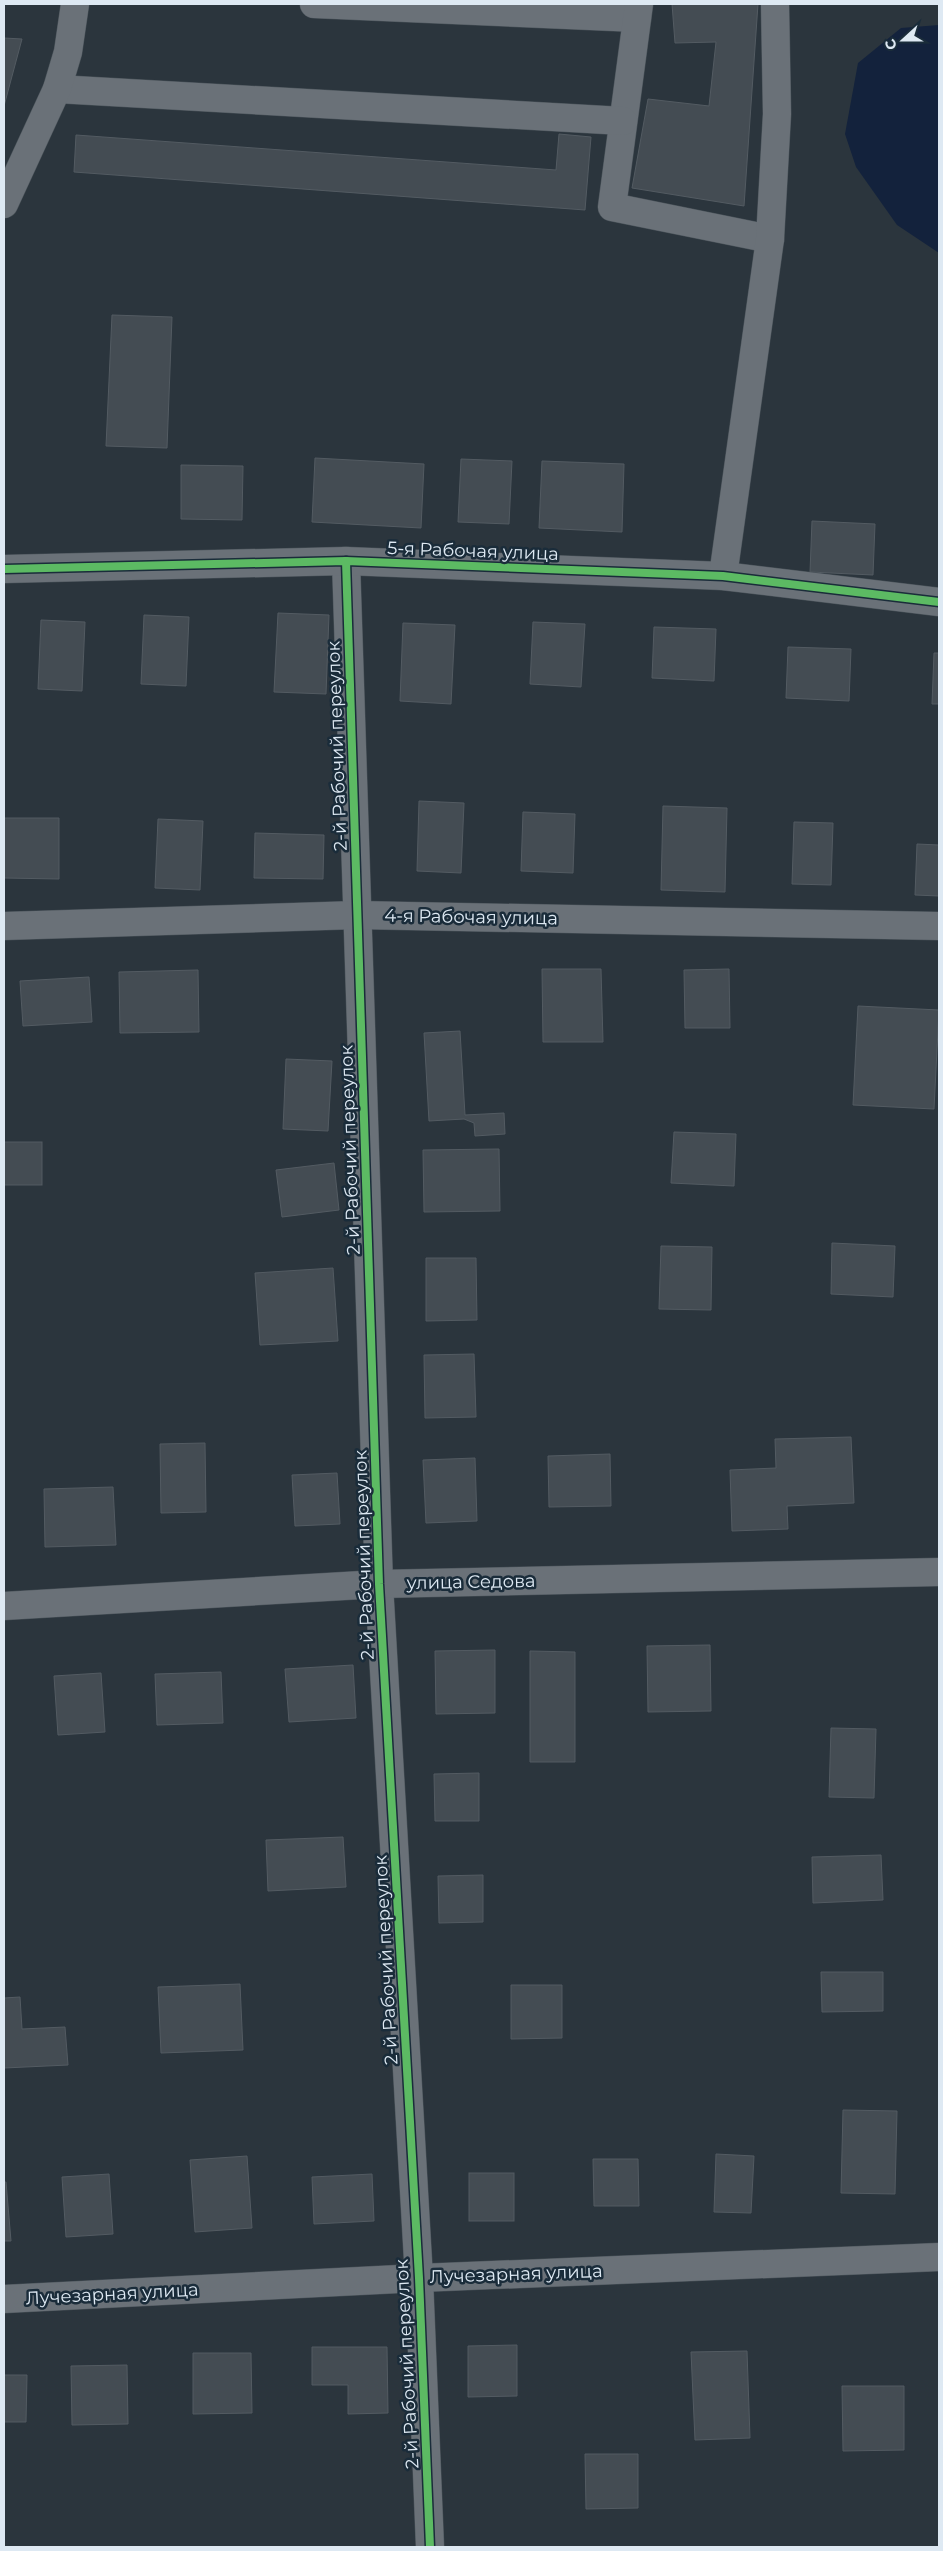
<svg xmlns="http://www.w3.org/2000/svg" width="943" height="2551" font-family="Montserrat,sans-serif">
<rect width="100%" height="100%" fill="#2b353d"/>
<!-- water -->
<path fill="#13223c" d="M939,25V253L897,225L856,167L845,134L858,63L901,28Z"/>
<!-- building -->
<g fill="#444c53" stroke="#535b62">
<path d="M672,4H758L744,206L632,188L648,99L709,106L716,42L675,43Z"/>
<path d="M4,38L22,39L4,106Z"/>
<path d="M559,134L591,137L585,210L74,172L76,135L556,170Z"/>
<path d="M112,315L172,317L167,448L106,446Z"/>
<path d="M315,458L424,464L421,528L312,522Z"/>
<path d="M461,459L512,461L509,524L458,522Z"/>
<path d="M542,461L624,464L622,532L539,528Z"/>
<path d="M181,465L243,466L242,520L181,519Z"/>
<path d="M812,521L875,524L873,575L810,572Z"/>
<path d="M278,613L329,615L326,694L274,692Z"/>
<path d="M144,615L189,617L186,686L141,684Z"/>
<path d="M41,620L85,622L82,691L38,689Z"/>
<path d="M533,622L585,624L581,687L530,684Z"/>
<path d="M403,623L455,625L451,704L400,701Z"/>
<path d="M654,627L716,629L714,681L652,678Z"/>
<path d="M788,647L851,649L849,701L786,698Z"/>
<path d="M934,653H939V704H932Z"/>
<path d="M419,801L464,803L461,873L417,871Z"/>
<path d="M663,806L727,808L725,892L661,890Z"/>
<path d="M523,812L575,814L573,873L521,871Z"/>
<path d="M4,818H59V879L4,878Z"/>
<path d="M158,819L203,821L200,890L155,888Z"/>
<path d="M794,822L833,823L831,885L792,884Z"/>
<path d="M255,833L324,835L323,879L254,878Z"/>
<path d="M917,844L939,845V896L915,895Z"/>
<path d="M542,969H601L603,1042H543Z"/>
<path d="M729,969L730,1028H685L684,970Z"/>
<path d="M198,970L199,1032L120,1033L119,972Z"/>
<path d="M89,977L92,1022L23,1026L20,981Z"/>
<path d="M858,1006L939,1010L934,1109L853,1105Z"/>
<path d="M460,1031L465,1115L504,1113L505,1134L475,1136L474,1123L464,1119L429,1121L424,1033Z"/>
<path d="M286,1059L332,1061L328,1131L283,1129Z"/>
<path d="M674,1132L736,1134L734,1186L671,1183Z"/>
<rect x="4" y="1142" width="38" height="43"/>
<path d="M499,1149L500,1211L424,1212L423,1150Z"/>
<path d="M334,1163L339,1210L282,1217L276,1170Z"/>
<path d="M832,1243L895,1246L893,1297L831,1294Z"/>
<path d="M661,1246L712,1247L711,1310L659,1309Z"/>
<path d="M426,1258H476L477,1320L426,1321Z"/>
<path d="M333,1268L338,1341L260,1345L255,1273Z"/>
<path d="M474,1354L476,1417L425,1418L424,1355Z"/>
<path d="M851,1437L854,1503L787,1506L788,1529L732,1531L730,1470L776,1468L775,1439Z"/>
<path d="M205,1443L206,1512L161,1513L160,1444Z"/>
<path d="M610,1454L611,1506L549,1507L548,1456Z"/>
<path d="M475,1458L477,1521L426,1523L423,1460Z"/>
<path d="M337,1473L340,1524L295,1526L292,1475Z"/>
<path d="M113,1487L116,1545L45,1547L44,1489Z"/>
<path d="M710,1645L711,1711L648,1712L647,1646Z"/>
<path d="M495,1650V1713L436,1714L435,1651Z"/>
<path d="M530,1651L575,1652V1762H530Z"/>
<path d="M353,1665L356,1718L289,1722L285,1669Z"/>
<path d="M221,1672L223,1723L157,1725L155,1674Z"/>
<path d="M101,1673L105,1732L58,1735L54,1676Z"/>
<path d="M831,1728L876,1729L874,1798L829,1797Z"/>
<path d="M479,1773V1821H435L434,1774Z"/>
<path d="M343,1837L346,1887L268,1891L266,1840Z"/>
<path d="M881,1855L883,1900L813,1903L812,1857Z"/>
<path d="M483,1875V1922L439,1923L438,1876Z"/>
<path d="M821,1972H883V2011L822,2012Z"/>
<path d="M240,1984L243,2050L161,2053L158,1987Z"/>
<path d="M511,1985H562V2038L511,2039Z"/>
<path d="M20,1997L22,2029L65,2027L68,2065L4,2068V1998Z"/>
<path d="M843,2110L897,2111L895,2194L841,2193Z"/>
<path d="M716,2154L754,2156L751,2213L714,2212Z"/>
<path d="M247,2156L252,2228L195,2232L190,2160Z"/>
<path d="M593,2159H638L639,2206H594Z"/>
<rect x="469" y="2173" width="45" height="48"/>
<path d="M109,2174L113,2234L66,2237L62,2177Z"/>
<path d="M372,2174L374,2221L314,2224L312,2177Z"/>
<path d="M4,2182H6L11,2241H4Z"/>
<path d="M517,2345V2396L468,2397V2346Z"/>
<path d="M312,2347H387L388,2413L348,2414V2385H312Z"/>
<path d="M747,2351L750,2438L695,2440L691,2352Z"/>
<path d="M193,2353H251L252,2413L193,2414Z"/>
<path d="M127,2365L128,2424L72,2425L71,2366Z"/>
<path d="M4,2375H27L26,2422H4Z"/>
<path d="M842,2386H904V2450L843,2451Z"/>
<path d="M585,2454H638V2508L586,2509Z"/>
</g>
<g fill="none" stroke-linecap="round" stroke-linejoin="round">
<defs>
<g id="minor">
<path d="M314,4L637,18"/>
<path d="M639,4L612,207L770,239"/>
<path d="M57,89L623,121"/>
<path d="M4,204L57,89L68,52L75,4"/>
<path d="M346,561L379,1584L419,2278L430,2547"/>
<path d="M4,569L346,561L723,576L939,602"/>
<path d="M723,576L770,239L777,114L775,4"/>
<path d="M4,926L357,915L939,926"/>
<path d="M4,1606L379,1584L939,1572"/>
<path d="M4,2299L419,2278L939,2257"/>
</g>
</defs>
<!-- minor casing -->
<use href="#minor" stroke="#495259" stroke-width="29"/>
<!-- minor -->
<use href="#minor" stroke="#6a7178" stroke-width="28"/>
<defs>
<g id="cycleway">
<path d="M346,561L379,1584L419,2278L430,2547"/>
<path d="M4,569L346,561L723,576L939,602"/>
</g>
</defs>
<!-- cycleway casing -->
<use href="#cycleway" stroke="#1a2c3a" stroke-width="11"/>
<!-- cycleway -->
<use href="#cycleway" stroke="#5cba63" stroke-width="8"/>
</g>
<g text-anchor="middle" stroke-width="5" stroke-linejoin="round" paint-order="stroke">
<!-- street labels -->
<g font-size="18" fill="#dee9f3" stroke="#1a2c3a">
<text transform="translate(473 551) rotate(2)" y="6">5-я Рабочая улица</text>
<text transform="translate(337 746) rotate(-92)" y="6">2-й Рабочий переулок</text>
<text transform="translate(471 917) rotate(1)" y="6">4-я Рабочая улица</text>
<text transform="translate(350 1150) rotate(-92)" y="6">2-й Рабочий переулок</text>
<text transform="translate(364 1555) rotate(-92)" y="6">2-й Рабочий переулок</text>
<text transform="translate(471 1582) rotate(-1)" y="6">улица Седова</text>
<text transform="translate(386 1960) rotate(-93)" y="6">2-й Рабочий переулок</text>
<text transform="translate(516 2274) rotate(-2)" y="6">Лучезарная улица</text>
<text transform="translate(112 2294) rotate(-3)" y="6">Лучезарная улица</text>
<text transform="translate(407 2364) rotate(-93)" y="6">2-й Рабочий переулок</text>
</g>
</g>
<!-- border -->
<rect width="943" height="2551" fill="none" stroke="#dee9f3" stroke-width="10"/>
<!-- north arrow -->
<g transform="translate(903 40) rotate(249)" stroke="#1a2c3a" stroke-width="4" paint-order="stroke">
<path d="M0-4L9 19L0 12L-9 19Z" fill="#dee9f3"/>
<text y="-8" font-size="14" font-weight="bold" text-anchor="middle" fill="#dee9f3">С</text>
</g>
</svg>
